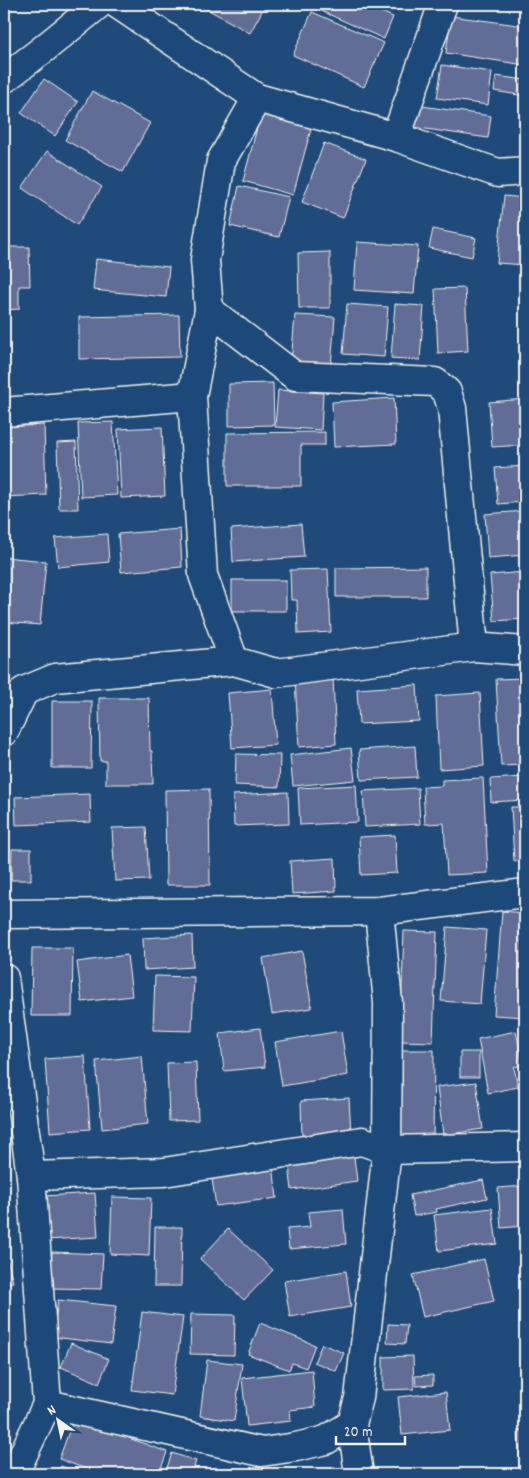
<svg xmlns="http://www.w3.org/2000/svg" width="529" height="1478" font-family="Dekko,sans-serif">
<rect width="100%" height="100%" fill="#1f4a7a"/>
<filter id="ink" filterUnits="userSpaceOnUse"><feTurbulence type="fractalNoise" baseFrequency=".02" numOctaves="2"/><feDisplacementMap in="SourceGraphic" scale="10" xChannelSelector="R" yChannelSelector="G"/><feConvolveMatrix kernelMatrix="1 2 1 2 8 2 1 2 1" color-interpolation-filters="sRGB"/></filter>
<g filter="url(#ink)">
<!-- building -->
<g fill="#626d97" stroke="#f4f1e8">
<path d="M198,4H266L250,33Z"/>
<path d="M320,4H363L393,17L384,39L317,9Z"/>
<path d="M312,12L384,43L364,87L293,55Z"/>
<path d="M451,16L525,26V65L446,53Z"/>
<path d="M442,65L492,72L488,105L437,98Z"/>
<path d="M496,76L525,80V96L494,91Z"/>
<path d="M44,79L78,102L55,136L21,113Z"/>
<path d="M92,91L150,123L123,172L65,140Z"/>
<path d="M415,105L491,116L488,138L412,127Z"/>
<path d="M262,109L313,122L293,195L243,181Z"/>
<path d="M324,143L366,159L343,218L302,202Z"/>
<path d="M47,151L102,187L77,225L22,188Z"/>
<path d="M239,186L289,197L279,237L230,226Z"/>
<path d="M504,196L525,198V265L497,263Z"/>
<path d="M4,228L5,247H29L30,286H19V309L4,310Z"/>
<path d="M433,229L476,238L472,257L429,248Z"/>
<path d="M357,242L418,246L414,294L354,290Z"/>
<path d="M330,252V308H299L298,253Z"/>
<path d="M96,259L169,267L166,297L93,290Z"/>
<path d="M465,288L468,351L438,353L435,289Z"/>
<path d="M347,304L388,307L384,357L343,354Z"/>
<path d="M395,304L424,306L420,360L391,358Z"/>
<path d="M179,315L180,357L79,359V317Z"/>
<path d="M295,315L335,317L331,366L291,363Z"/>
<path d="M273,383L274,425L229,426V384Z"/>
<path d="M278,390L323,393L321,430L275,427Z"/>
<path d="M394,398L396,444L334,447L332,402Z"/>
<path d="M525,399V445L492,447L489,402Z"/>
<path d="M113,422L117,495L81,497L78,423Z"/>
<path d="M44,425L46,495L4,497V427Z"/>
<path d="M162,427L165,496L121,498L118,429Z"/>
<path d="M325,432V445H301V486H227V433Z"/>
<path d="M76,442L78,509H59L57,443Z"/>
<path d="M525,466V502L498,504L495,468Z"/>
<path d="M525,511V555L488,558L485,514Z"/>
<path d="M301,524L304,557L233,562L231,529Z"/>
<path d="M180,529L182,567L121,572L118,534Z"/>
<path d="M107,534L109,562L58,567L55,538Z"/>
<path d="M4,557L46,561L40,625L4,622Z"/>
<path d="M426,567V597H336V568Z"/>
<path d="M328,569L331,632L298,634L297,600H291L290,570Z"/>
<path d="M525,572V619L494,621L490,575Z"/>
<rect x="232" y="580" width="54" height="31"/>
<path d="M333,677L336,744L299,747L295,680Z"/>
<path d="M525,678V765L501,766L496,679Z"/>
<path d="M417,685L419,721L359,724L357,689Z"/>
<path d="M272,689L276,745L232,748L228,693Z"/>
<path d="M480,693L484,766L439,769L436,696Z"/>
<path d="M99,698H149L150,751H152L153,784H106V761H100Z"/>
<path d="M52,701H92L91,768H52Z"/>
<path d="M415,746L417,777L361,780L359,750Z"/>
<path d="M351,748L355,780L293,786L290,755Z"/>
<path d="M236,754L280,755L279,787L235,785Z"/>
<path d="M525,777V800L491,802L490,779Z"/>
<path d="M483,778L488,873L447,875L444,823L425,824L423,787L442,786V780Z"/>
<path d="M356,785L358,822L300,825L298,788Z"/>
<path d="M418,788L420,824L365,827L363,791Z"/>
<path d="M209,789L210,885H166L165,790Z"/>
<path d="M288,792L289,824L234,826L233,795Z"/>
<path d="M90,794L91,822L16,825L15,797Z"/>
<path d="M511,807H525V860L514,861Z"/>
<path d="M146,827L149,880L115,881L112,828Z"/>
<path d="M395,835L397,873L361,875L359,837Z"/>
<path d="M12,849H31V880H11Z"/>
<path d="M335,858L336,891L292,894L290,861Z"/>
<path d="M502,911L525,913V1017L494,1015Z"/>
<path d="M447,927L486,930L480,1004L441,1001Z"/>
<path d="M404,931L437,932L433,1042L400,1041Z"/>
<path d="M192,935L193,967L144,970L143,938Z"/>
<path d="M32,948H73L72,1016H31Z"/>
<path d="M302,951L312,1008L272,1014L263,958Z"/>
<path d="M127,955L132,996L82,1002L77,962Z"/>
<path d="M155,976L194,977L192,1031L153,1030Z"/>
<path d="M260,1028L265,1067L224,1071L220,1033Z"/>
<path d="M341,1031L348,1075L282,1086L275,1042Z"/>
<path d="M516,1031L523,1065L514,1067L518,1087L488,1093L478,1039Z"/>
<path d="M400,1050H434L433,1145H398Z"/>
<rect x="460" y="1052" width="19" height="25"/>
<path d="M85,1056L90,1129L50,1132L45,1059Z"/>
<path d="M142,1056L148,1124L102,1129L96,1061Z"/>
<path d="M196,1062L198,1120L169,1121L167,1063Z"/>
<path d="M476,1082L483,1129L443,1135L437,1087Z"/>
<path d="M349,1098L351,1134L302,1137L301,1101Z"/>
<path d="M353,1149L357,1181L292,1190L288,1158Z"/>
<path d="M272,1157L277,1198L216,1206L210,1165Z"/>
<path d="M483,1180L487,1198L436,1209L437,1212L414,1216L410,1195Z"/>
<path d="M525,1186V1226L501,1228L498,1188Z"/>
<path d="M95,1193L98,1237L46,1240L44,1196Z"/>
<path d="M112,1197L151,1198L149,1256L110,1254Z"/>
<path d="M492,1208L497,1244L439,1251L434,1215Z"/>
<path d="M343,1209L346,1244L289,1249L287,1229L310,1227L308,1212Z"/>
<path d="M155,1227H182L181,1286H154Z"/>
<path d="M228,1229L273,1270L244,1300L200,1259Z"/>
<path d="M4,1245L13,1282L4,1284Z"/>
<path d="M52,1252L103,1254L101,1289L50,1288Z"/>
<path d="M484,1259L494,1301L423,1317L413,1275Z"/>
<path d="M346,1271L351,1307L290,1317L284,1281Z"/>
<path d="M58,1300L116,1306L111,1344L53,1337Z"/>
<path d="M142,1312L183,1317L172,1395L132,1390Z"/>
<path d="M191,1314L235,1315L234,1355L190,1354Z"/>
<path d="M260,1323L315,1345L306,1368L292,1363L289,1370L248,1354Z"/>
<path d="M388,1324L407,1325L405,1344L387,1343Z"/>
<path d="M71,1343L109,1359L99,1383L61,1367Z"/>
<path d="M322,1344L344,1353L336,1371L314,1362Z"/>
<path d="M413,1356L414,1389L383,1390V1357Z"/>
<path d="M207,1360L242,1364L234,1421L200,1416Z"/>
<path d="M312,1370L315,1407L290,1410L291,1421L247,1426L242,1378Z"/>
<path d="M433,1375V1385L416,1386L415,1376Z"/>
<path d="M446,1392L450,1430L402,1435L398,1397Z"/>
<path d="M74,1418L167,1452L159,1474H100L59,1459Z"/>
<path d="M525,1429V1474H521L518,1430Z"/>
<path d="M172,1453L196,1461L192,1474H165Z"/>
<path d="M61,1466L82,1474H57Z"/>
</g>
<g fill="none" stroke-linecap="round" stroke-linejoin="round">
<defs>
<g id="minor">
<path d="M117,4L257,98"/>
<path d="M4,79L41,51L99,4"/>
<path d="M396,137L443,4"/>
<path d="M209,310L295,376L435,382L447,392L452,408L474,647"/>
<path d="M192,396L203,575L234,661"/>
<path d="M4,412L192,396L209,310L205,260L221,161L257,98L396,137L498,173L525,171"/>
<path d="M4,732L24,691L55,678L234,661L276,673L474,647L525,651"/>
<path d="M4,914L379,911L525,893"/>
<path d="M4,978L31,1176L47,1404L14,1474"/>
<path d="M31,1176L164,1172L362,1141L387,1150L525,1147"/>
<path d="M47,1404L262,1452L296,1447L326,1440L352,1424L359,1398L387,1150L388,1003L379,911"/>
<path d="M352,1424L359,1474"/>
</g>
</defs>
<!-- minor casing -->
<use href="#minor" stroke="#f4f1e8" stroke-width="31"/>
<!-- minor -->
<use href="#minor" stroke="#1f4a7a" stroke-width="28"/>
</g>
</g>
<!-- margin -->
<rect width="529" height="1478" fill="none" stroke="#1f4a7a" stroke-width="20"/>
<rect x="10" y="10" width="509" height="1458" fill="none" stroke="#f4f1e8" stroke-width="2" filter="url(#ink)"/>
<!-- north arrow -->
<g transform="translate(58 1420) rotate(327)" stroke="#1f4a7a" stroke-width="4" paint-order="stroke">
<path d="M0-4L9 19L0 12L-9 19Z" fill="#f4f1e8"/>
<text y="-8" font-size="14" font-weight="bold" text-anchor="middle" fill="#f4f1e8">N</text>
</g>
<!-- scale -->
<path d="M336 1436v8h69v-8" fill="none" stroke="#f4f1e8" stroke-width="2.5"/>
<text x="344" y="1436" font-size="15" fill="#f4f1e8" stroke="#1f4a7a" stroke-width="4" paint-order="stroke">20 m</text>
</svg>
